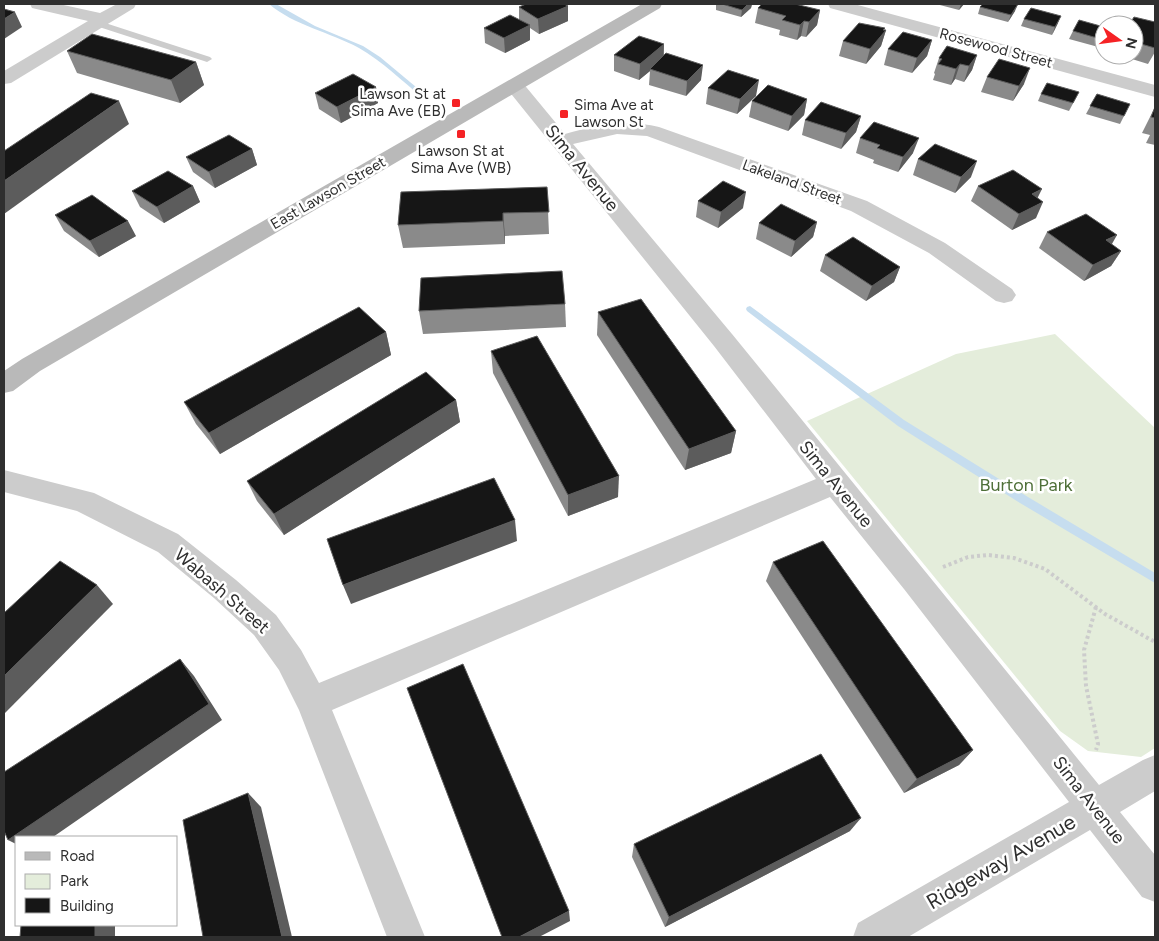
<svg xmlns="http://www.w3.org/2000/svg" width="1159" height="941" font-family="Figtree,sans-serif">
<rect width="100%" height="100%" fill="#fff"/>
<!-- green -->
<path fill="#e4eddb" d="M1055,334L1155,428V748L1141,757L1088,751L1060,731L807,421L956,354Z"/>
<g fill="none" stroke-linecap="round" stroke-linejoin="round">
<!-- stream -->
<g fill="#c6ddef" fill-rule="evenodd">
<path d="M269,4H276L315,26L363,46L380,57L428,97L423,98C402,81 382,61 359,48C330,32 295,26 269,4Z"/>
<path d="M750,306L904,420L1028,497L1155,573V583L1020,503L898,426L747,311L746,309L747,307Z"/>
</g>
<!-- path -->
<g stroke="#ccc" stroke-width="4" stroke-dasharray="3 3" stroke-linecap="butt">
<path d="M943,567L968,557L988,555L1014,558L1045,569L1105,614L1155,642"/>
<path d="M1096,607L1084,650L1086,686L1098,744L1096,750"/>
</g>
<!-- lane -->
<path fill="#ccc" fill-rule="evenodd" d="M96,20L210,57L212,59L207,62L204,61L93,25V21Z"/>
<!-- street -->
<g fill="#ccc" fill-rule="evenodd">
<path d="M30,4H59L100,13L117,4H136L134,8L11,83L4,84V71L88,21L32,8Z"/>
<path d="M828,4H854L1155,85V97L830,8Z"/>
<path d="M515,80L522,82L565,134C597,125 626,119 659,127L867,201L945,243L1012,289L1016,295L1012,301L1004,303L996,301L929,253L851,211L647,136L617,134L573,144L732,334L1099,785L1143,760L1155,755V791L1120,812L1155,855V902L1142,897L1090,830L908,937H853L858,923L1069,802L904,589L830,497L332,710L425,937H387L299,710L279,670L254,635L214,598L158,552L77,511L4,492V470L94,493L178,534L236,580L276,615L301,650L319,683L816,479L714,346L508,90L506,86L508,82Z"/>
</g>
<!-- secondary -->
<path fill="#b9b9b9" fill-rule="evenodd" d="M642,4H662L660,8L40,371L13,391L4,393V371L22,359Z"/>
</g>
<!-- wall -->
<g fill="#8a8a8a">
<path d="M716,4H752L751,8L741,17L716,10Z"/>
<path d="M936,4H964L959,10Z"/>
<path d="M568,6V21L539,34L530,28V40L505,53L485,43L484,28L519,20V7Z"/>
<path d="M980,7L1015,11L1008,22L978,14Z"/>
<path d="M758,8L820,10L817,25L806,37L801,36L797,40L779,35L780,30L755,23Z"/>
<path d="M1024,19L1058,23L1052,35L1021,26Z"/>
<path d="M1155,22V52L1148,64L1119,55H1134V25Z"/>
<path d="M1104,27V45L1102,48L1069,39L1073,31Z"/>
<path d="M884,30H886L881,46L866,64L839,56L843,41Z"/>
<path d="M932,40L927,56L912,73L884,65L888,49Z"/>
<path d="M664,44V56L701,80L686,96L649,85L650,71L639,80L614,71V55Z"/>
<path d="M67,51L196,62L204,85L180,103L77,73Z"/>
<path d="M977,55L972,70L964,82L955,79L951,85L933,80L935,74L934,73L939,58Z"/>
<path d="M987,77L1024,84L1013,101L981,92Z"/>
<path d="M376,87L378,103L341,123L319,109L315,93Z"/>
<path d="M708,88L756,96L737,114L706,104Z"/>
<path d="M1079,92L1069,111L1038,101L1041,94Z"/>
<path d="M1097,94L1124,116L1120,124L1086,114Z"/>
<path d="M807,99L804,115L788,131L749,117L752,101Z"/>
<path d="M1155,107V145L1146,143L1150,135L1142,133Z"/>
<path d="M861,116L856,132L841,149L802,135L805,120Z"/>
<path d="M860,138L913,153L898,172L873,163L874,160L856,153Z"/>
<path d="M252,149L257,165L215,188L193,172L186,157Z"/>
<path d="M918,159L971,177L955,193L913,175Z"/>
<path d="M193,186L200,202L164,223L140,207L132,191Z"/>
<path d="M978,186L1038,198L1036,218L1012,230L971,201Z"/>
<path d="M547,187L549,234L505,236V244L403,248L398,225Z"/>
<path d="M698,201L743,208L718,228L696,217Z"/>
<path d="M55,215L136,236L99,257L64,231Z"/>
<path d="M817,222L813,237L791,257L756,239L759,223Z"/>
<path d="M1047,232L1111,244L1121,251L1111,266L1084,281L1039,248Z"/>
<path d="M825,255L900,267L894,282L866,301L820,271Z"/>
<path d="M565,304L566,327L423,334L419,311Z"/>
<path d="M598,312L736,431L731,453L685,470L597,335Z"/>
<path d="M386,332L391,355L220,454L196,424L184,402Z"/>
<path d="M491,351L618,497L568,516L493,373Z"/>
<path d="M456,400L460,422L284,535L257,501L247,481Z"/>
<path d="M773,562L973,750L959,765L904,793L766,581Z"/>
<path d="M850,831L665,927L632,857L634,844Z"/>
</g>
<!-- shaded-wall -->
<g fill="#5c5c5c">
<path d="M748,4H752L751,8L741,17L742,10Z"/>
<path d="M961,4H964L959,10Z"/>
<path d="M1018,4L1015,11L1008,22L1011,15Z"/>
<path d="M568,6V21L539,34L538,19Z"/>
<path d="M820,10L817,25L806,37L809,22Z"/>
<path d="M15,12L22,27L4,39V19Z"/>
<path d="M1061,16L1058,23L1052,35L1055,27Z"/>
<path d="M804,21L801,36L797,40L800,25Z"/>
<path d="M530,25V40L505,53L504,38Z"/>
<path d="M885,28L883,33L886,30L881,46L866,64L870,49Z"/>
<path d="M932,40L927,56L912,73L917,58Z"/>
<path d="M664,44L663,60L650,69V71L639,80L640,64Z"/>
<path d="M977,55L972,70L964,82L969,66Z"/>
<path d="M196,62L204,85L180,103L171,80Z"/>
<path d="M960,64L955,79L951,85L956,69Z"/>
<path d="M703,65L701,80L686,96L687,81Z"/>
<path d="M1030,68L1024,84L1013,101L1019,86Z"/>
<path d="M759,80L756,96L737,114L740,99Z"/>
<path d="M376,87L378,103L341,123L337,107Z"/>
<path d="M807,99L804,115L788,131L792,116Z"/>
<path d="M119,101L129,124L4,214V181Z"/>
<path d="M861,116L856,132L841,149L846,133Z"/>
<path d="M919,138L913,153L898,172L903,157Z"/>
<path d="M252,149L257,165L215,188L209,172Z"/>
<path d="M977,161L971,177L955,193L961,177Z"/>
<path d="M193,186L200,202L164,223L157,207Z"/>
<path d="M1042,189L1034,205L1032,194Z"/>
<path d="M746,192L743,208L718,228L721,212Z"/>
<path d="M1043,202L1036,218L1012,230L1019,214Z"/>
<path d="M503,213L505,236V244L503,221Z"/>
<path d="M128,221L136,236L99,257L90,241Z"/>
<path d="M817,222L813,237L791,257L795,241Z"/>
<path d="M1117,235L1108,251L1106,240Z"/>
<path d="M1121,251L1111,266L1084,281L1093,265Z"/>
<path d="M900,267L894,282L866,301L872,286Z"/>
<path d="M386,332L391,355L220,454L209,433Z"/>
<path d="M456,400L460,422L284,535L274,514Z"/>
<path d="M736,431L731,453L685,470L689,449Z"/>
<path d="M619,476L618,497L568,516V495Z"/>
<path d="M515,520L517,541L351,604L343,585Z"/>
<path d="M97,585L113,604L4,714V676Z"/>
<path d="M180,659L194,676L222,720L53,837H16V844L8,840Z"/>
<path d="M973,750L959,765L904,793L917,779Z"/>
<path d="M248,793L261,807L292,937H282Z"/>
<path d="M861,818L850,831L665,927L669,917Z"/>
<path d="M569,911L570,921L539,937H519Z"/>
<rect x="95" y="925" width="20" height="12"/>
</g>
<!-- building -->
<g fill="#161616" stroke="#5c5c5c">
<path d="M526,4H564L568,6L538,19L519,7Z"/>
<path d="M722,4H748L742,10Z"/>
<path d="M762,4H795L820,10L809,22L804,21L800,25L782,20L786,16L758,8Z"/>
<path d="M983,4H1018L1011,15L980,7Z"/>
<path d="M1031,8L1061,16L1055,27L1024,19Z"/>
<path d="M4,9L15,12L4,19Z"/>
<path d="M510,15L530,25L504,38L484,28Z"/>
<path d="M1134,17L1155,22V48L1134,42V25H1129Z"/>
<path d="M1079,20L1104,27V40L1073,31Z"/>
<path d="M859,23L885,28L883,30H886L870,49L843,41Z"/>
<path d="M903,32L932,40L917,58L888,49Z"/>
<path d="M92,34L196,62L171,80L67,51Z"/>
<path d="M639,36L664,44L640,64L614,55Z"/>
<path d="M947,46L977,55L969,66L960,64L956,69L938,64L942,59L939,58Z"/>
<path d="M666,53L703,65L687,81L650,69Z"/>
<path d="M999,59L1030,68L1019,86L987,77Z"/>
<path d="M728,70L759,80L740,99L708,88Z"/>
<path d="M353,74L376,87L337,107L315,93Z"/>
<path d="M1047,83L1079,92L1073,103L1041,94Z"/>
<path d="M768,85L807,99L792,116L752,101Z"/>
<path d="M91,93L119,101L4,181V151Z"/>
<path d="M1097,94L1130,104L1124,116L1090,106Z"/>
<path d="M821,102L861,116L846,133L805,120Z"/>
<path d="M1155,107V118L1151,117Z"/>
<path d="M874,122L919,138L903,157L877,148L880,145L860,138Z"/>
<path d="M229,135L252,149L209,172L186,157Z"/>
<path d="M935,144L977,161L961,177L918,159Z"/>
<path d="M1013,170L1042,189L1032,194L1043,202L1019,214L978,186Z"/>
<path d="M168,171L193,186L157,207L132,191Z"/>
<path d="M723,181L746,192L721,212L698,201Z"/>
<path d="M547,187L549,212L503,213V221L398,225L401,192Z"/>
<path d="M92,195L128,221L90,241L55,215Z"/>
<path d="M781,204L817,222L795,241L759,223Z"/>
<path d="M1086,214L1117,235L1106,240L1121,251L1093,265L1047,232Z"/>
<path d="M853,237L900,267L872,286L825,255Z"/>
<path d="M562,271L565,304L419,311L421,278Z"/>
<path d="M641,299L736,431L689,449L598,312Z"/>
<path d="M359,307L386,332L209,433L184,402Z"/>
<path d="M537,336L619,476L568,495L491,351Z"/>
<path d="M426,372L456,400L274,514L247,481Z"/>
<path d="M494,478L515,520L343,585L327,539Z"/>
<path d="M823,541L973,750L917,779L773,562Z"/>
<path d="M60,561L97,585L4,676V613Z"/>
<path d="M180,659L209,704L8,840L4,831V772Z"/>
<path d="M463,664L569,911L519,937H502L407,688Z"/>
<path d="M821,754L861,818L669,917L634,844Z"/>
<path d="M248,793L282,937H203L183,820Z"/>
<path d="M21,925H95V937H20Z"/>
</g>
<!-- markers -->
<g fill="#f52225" stroke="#fff" stroke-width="2">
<rect x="451" y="98" width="10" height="10" rx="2.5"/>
<rect x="559" y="109" width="10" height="10" rx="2.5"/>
<rect x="456" y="129" width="10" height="10" rx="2.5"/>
</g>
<g text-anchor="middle" stroke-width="5" stroke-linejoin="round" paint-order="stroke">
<!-- far-street labels -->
<g font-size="15" fill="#2f2f2f" stroke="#fff">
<text transform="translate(996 48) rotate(15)" y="5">Rosewood Street</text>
<text transform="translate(792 182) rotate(20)" y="5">Lakeland Street</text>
<text transform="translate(328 193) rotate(-30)" y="5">East Lawson Street</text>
</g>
<!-- far-poi labels -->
<g font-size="15" fill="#2f2f2f" stroke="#fff" text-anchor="end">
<text x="446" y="99">Lawson St at<tspan x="446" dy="17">Sima Ave (EB)</tspan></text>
<text x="574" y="110" text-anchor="start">Sima Ave at<tspan x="574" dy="17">Lawson St</tspan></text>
<text x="461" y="156" text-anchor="middle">Lawson St at<tspan x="461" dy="17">Sima Ave (WB)</tspan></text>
</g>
<!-- street labels -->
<g font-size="18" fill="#2f2f2f" stroke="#fff">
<text transform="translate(582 168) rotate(51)" y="6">Sima Avenue</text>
<text transform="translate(836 484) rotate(51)" y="6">Sima Avenue</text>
<text transform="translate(222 591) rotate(41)" y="6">Wabash Street</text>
<text transform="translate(1089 800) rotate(52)" y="6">Sima Avenue</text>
</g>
<!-- park labels -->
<g font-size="18" fill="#4e6f38" stroke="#fff">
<text x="1026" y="491">Burton Park</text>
</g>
<!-- near-street labels -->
<g font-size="21" fill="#2f2f2f" stroke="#fff">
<text transform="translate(1001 862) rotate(-30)" y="7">Ridgeway Avenue</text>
</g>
</g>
<!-- border -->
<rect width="1159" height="941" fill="none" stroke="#2f2f2f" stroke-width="10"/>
<!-- legend -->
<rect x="15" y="836" width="162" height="90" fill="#ffffff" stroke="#acacac"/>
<rect x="25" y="852" width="25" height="8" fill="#b9b9b9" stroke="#acacac"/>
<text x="60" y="861" font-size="15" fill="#2f2f2f">Road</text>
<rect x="25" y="874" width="25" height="15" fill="#e4eddb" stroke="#acacac"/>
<text x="60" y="886" font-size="15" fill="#2f2f2f">Park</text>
<rect x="25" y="898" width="25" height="15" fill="#161616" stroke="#acacac"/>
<text x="60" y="911" font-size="15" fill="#2f2f2f">Building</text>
<!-- north arrow -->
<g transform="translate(1119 40) rotate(104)"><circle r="24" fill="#ffffff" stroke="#acacac"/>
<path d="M0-4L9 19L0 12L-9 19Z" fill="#f52225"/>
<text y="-8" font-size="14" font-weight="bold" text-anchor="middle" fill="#2f2f2f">N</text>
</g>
</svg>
